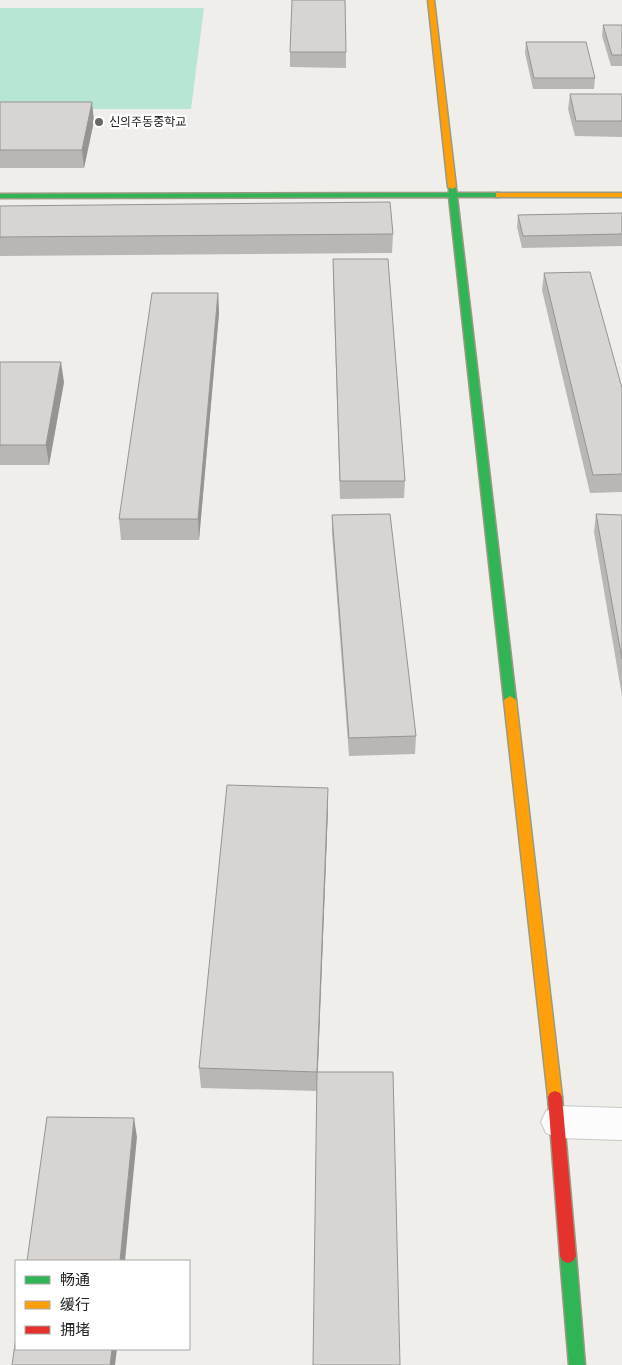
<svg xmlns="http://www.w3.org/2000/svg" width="622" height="1365" font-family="'Golos Text','Noto Sans SC','Noto Sans KR',sans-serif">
<rect width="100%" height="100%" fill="#f0eeeb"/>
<!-- pitch -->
<path fill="#b7e6d2" d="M0,8H204L191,109H0Z"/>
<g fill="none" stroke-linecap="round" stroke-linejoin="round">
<defs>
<path id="street" d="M558,1106L622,1108V1140L558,1138L546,1133L541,1122L546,1111Z"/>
<g id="fast">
<path d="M449,185H455L457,193H499L503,195L499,197H457L516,700L510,704L504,700L449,197L0,198V194L449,193Z"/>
<path d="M568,1249L573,1251L576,1256L585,1365H569L560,1256L563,1251Z"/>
</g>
<g id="slow">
<path d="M428,0H434L456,187L452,189L448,187Z"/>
<rect x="496" y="193" width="126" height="4"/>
<path d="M510,696L516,700L562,1097L560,1101L555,1103L550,1101L548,1097L504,700Z"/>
</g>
<path id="jam" d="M555,1091L560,1093L562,1097L576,1256L573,1261L568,1263L563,1261L560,1256L548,1097L550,1093Z"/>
</defs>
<!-- street casing -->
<use href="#street" stroke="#c9c8c7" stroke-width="2"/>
<!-- fast casing -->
<use href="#fast" stroke="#999a82" stroke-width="3"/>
<!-- slow casing -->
<use href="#slow" stroke="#999a82" stroke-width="3"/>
<!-- jam casing -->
<use href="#jam" stroke="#999a82" stroke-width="3"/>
<!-- street -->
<use href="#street" fill="#fdfcfc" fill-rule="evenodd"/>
<!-- fast -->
<use href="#fast" fill="#30b455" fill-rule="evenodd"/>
<!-- slow -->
<use href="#slow" fill="#ff9f0a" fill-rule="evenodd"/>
<!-- jam -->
<use href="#jam" fill="#e5322d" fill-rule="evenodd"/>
</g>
<!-- wall -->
<g fill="#b9b6b5">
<path d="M603,25H622V66H611L602,36Z"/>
<path d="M526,42L595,78L594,89H533L525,53Z"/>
<path d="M290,52H346V68L290,67Z"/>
<path d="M570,94H622V137L575,136L568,109Z"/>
<path d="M0,102L94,121L84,168H0Z"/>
<path d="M0,206L393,234L392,253L0,256Z"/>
<path d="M622,213V246L522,248L517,227L518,215Z"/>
<path d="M333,259L405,481L404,498L340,499L333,276Z"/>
<path d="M544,273L622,388V492L590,493L542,290Z"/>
<path d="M218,293L219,313L199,540H121L119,519Z"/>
<path d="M0,362L64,382L49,465H0Z"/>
<path d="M596,514L622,515V696L594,532Z"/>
<path d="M332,515L416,736L415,754L349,756L332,533Z"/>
<path d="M328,808L317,1091L201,1088L199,1068Z"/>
</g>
<!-- shaded-wall -->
<g fill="#969493">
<path d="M92,102L94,121L84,168L82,150Z"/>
<path d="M218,293L219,313L199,540L198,519Z"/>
<path d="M61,362L64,382L49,465L46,445Z"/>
<path d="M328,788V808L317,1091V1072Z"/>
<path d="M134,1118L137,1137L125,1261H120Z"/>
<path d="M112,1349H117L115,1365H110Z"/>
</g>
<!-- building -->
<g fill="#d7d4d2" stroke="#969493">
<path d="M292,0H345L346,52H290Z"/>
<path d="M603,25H622V55H612Z"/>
<path d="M526,42H586L595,78H534Z"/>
<path d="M570,94H622V121H576Z"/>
<path d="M0,102H92L82,150H0Z"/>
<path d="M390,202L393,234L0,237V206Z"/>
<path d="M622,213V234L523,236L518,215Z"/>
<path d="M333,259H388L405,481H340Z"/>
<path d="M590,272L622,388V474L593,475L544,273Z"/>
<path d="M152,293H218L198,519H119Z"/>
<path d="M0,362H61L46,445H0Z"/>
<path d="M390,514L416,736L349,738L332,515Z"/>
<path d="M596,514L622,515V659Z"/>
<path d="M227,785L328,788L317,1072L199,1068Z"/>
<path d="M317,1072H393L400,1365H313Z"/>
<path d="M47,1117L134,1118L120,1261H27Z"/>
<path d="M16,1337V1349H112L110,1365H12Z"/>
</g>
<!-- markers -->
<circle fill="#6a6968" stroke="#fff" stroke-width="2" cx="99" cy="122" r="5"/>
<g text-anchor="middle" stroke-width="4.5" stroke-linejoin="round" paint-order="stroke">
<!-- far-poi labels -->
<g font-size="12" fill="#222" stroke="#fff" text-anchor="start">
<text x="109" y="126">신의주동중학교</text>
</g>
</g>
<!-- legend -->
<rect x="15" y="1260" width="175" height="90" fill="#ffffff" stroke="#a7a7a7"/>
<rect x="25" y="1276" width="25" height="8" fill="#30b455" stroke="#a7a7a7"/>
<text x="60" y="1285" font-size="15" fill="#222222">畅通</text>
<rect x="25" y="1301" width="25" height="8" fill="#ff9f0a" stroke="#a7a7a7"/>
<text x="60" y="1310" font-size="15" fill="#222222">缓行</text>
<rect x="25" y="1326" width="25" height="8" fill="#e5322d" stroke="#a7a7a7"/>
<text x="60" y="1335" font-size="15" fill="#222222">拥堵</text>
</svg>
